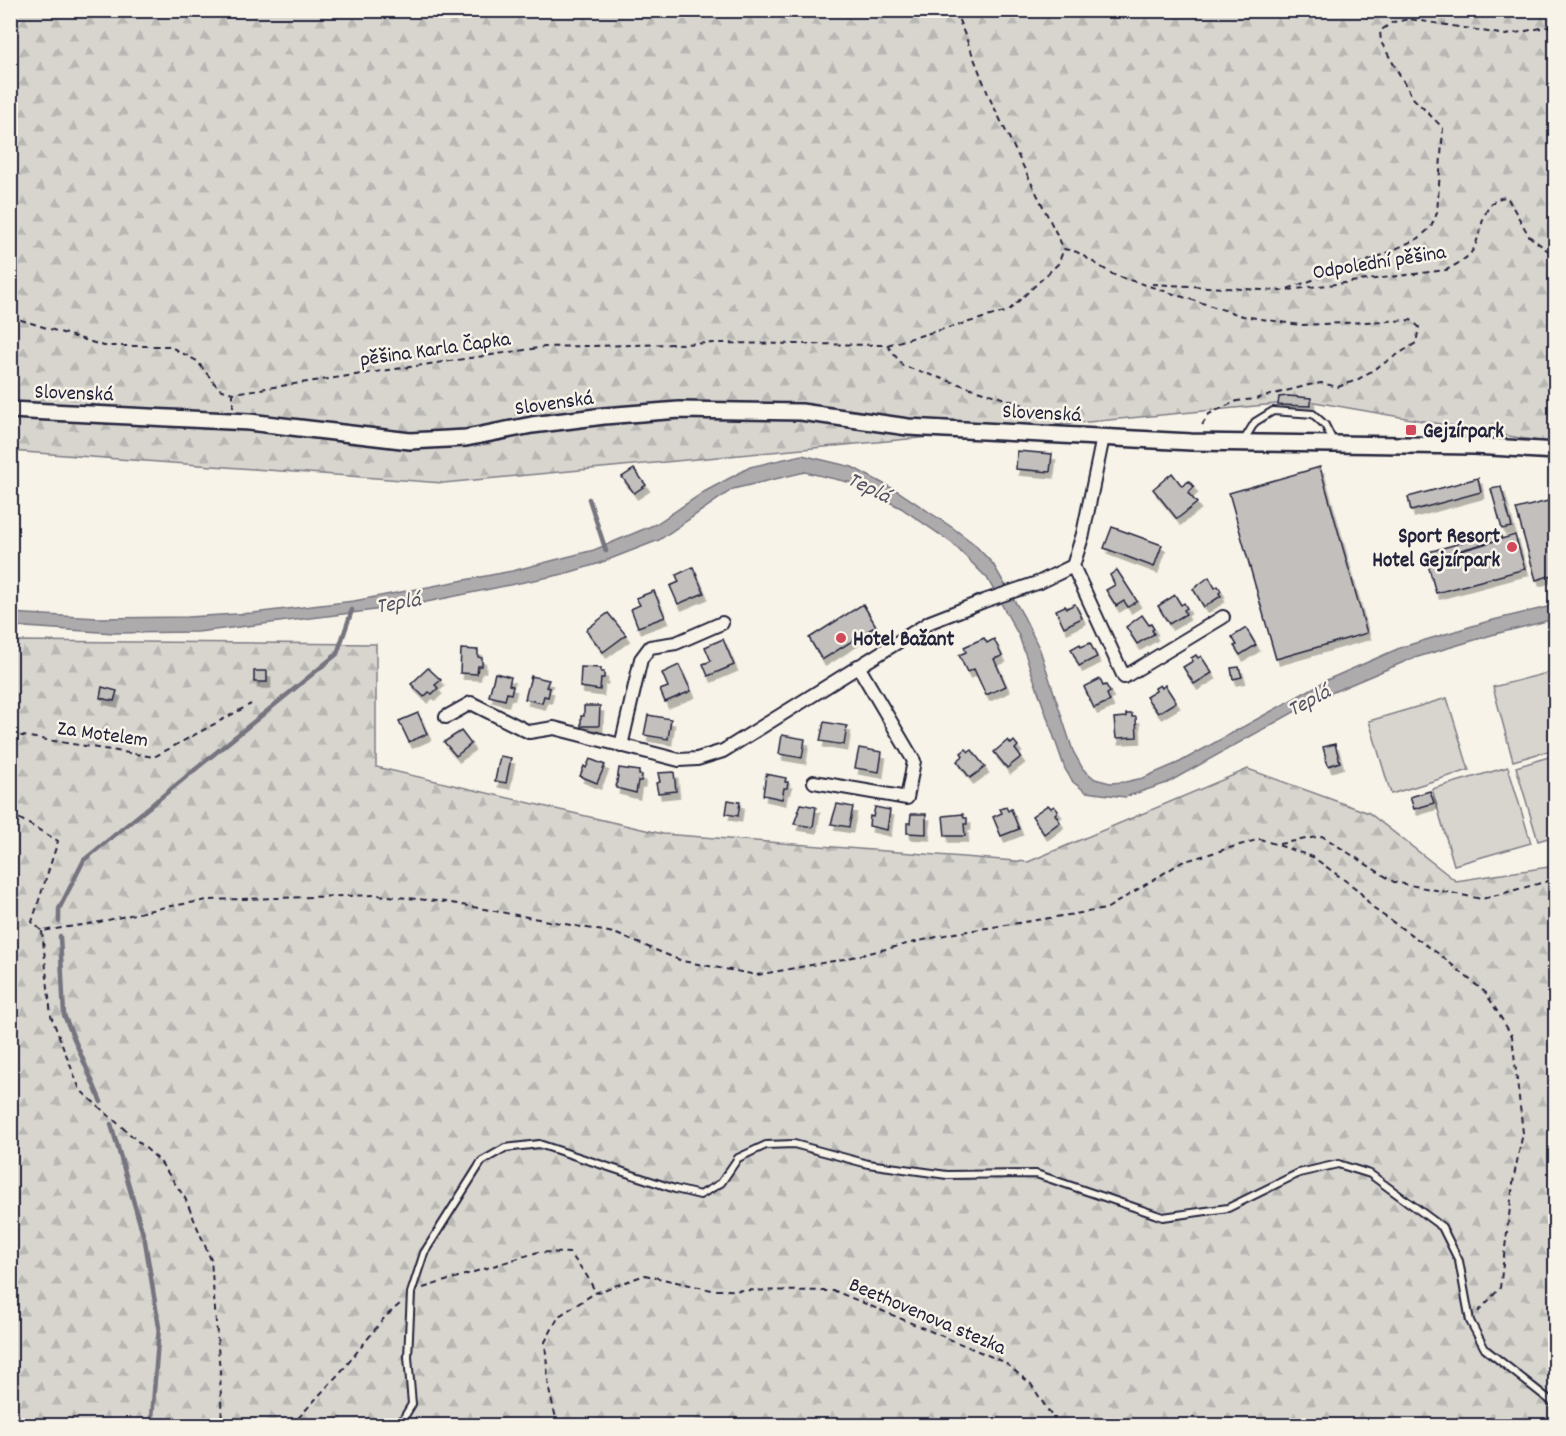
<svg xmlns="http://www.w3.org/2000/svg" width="1566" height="1436" font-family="Dekko,sans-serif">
<defs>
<pattern id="forest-firs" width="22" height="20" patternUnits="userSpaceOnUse" patternTransform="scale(1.5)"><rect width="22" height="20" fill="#d8d5cf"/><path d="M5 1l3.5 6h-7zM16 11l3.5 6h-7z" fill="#b9b7b3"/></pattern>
<filter id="shadow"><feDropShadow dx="3.5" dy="6" stdDeviation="0" flood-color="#0004"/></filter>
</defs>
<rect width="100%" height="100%" fill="#f7f3e8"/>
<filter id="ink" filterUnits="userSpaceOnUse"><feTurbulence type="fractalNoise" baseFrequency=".0167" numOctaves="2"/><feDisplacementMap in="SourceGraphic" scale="12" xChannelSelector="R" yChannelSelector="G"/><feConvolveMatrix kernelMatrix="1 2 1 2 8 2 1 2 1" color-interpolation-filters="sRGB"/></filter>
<g filter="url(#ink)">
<!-- forest -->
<g fill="url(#forest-firs)" stroke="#7d7c85" stroke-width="1.5">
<path d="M10,11H1555V444L1309,401L443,483L11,451Z"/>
<path d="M11,641L376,644V767L663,834L1028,862L1248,769L1369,813L1456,881L1555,866V1425L11,1426Z"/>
</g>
<!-- pitch -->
<g fill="#d8d5cf" stroke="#7d7c85" stroke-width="1.5">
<path d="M1555,671V749L1513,761L1493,687Z"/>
<path d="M1447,698L1469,770L1391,794L1369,721Z"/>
<path d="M1555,755V836L1538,841L1516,767Z"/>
<path d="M1508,767L1531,843L1454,865L1432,789Z"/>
</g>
<!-- water -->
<path fill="#aeabad" stroke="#76747f" stroke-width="1.5" d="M802,455L852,467L899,492L953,528L973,543L993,564L1024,617L1040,650L1073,751L1083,769L1095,779L1110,783L1125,782L1143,778L1180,762L1329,679L1402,647L1489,621L1556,605L1555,619L1495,634L1411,659L1319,698L1167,783L1125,797L1086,792L1073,782L1065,769L1019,636L987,578L952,543L901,508L852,483L805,472L733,489L659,540L597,564L564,574L407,606L198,632L114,633L11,626L10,613L98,618L188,617L253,613L354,601L512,571L594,550L656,524L704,492L750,467Z"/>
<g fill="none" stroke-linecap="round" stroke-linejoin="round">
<!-- stream -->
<g stroke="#76747f" stroke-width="4.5">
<path d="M589,499L606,551"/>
<path d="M59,921V909L84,860L337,654L352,610"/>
<path d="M60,936L64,1015L101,1102"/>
<path d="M111,1124L145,1241L159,1327L152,1418"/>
</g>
</g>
<!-- building -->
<g fill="#c2bfbd" stroke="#22223b" stroke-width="1.5" filter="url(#shadow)">
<path d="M1288,396L1311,398V406L1278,405L1279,397Z"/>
<path d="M1017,451L1052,454L1050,472L1016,469Z"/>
<path d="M1320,467L1367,633L1276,659L1229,493Z"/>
<path d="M634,469L646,485L634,493L622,477Z"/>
<path d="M1172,473L1182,486L1189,481L1194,487L1188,493L1197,503L1177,519L1153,489Z"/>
<path d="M1478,478L1481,492L1411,511L1408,497Z"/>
<path d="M1501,487L1512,527L1502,529L1491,489Z"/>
<path d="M1556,499V574L1536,580L1516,509Z"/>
<path d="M1112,527L1162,545L1154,567L1104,548Z"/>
<path d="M1499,532L1502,539L1427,559L1425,553Z"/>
<path d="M1515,535L1525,569L1436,593L1427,561Z"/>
<path d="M693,567L704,593L678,604L670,586L679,582L676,575Z"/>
<path d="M1117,570L1137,601L1128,607L1124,601L1116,606L1106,590L1115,585L1110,575Z"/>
<path d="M1209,577L1215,588L1218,586L1221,591L1219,593L1221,596L1204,607L1193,589Z"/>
<path d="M654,591L665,617L638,627L631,609L640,605L636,598Z"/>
<path d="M1175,595L1181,605L1184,603L1187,608L1184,610L1186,614L1169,624L1158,606Z"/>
<path d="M863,604L876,626L822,660L809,638Z"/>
<path d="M1075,604L1082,618L1064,627L1056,610L1065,606L1067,608Z"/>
<path d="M608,613L626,635L603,652L586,630Z"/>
<path d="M1142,615L1149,625L1151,624L1154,629L1152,630L1154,634L1137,644L1126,627Z"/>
<path d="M1246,628L1256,645L1240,655L1234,646L1237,645L1232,637Z"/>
<path d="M984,638L987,643L994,639L1002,656L994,659L1006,686L986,695L974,669L967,672L959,655L966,652L964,647Z"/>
<path d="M723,639L734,665L708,676L703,664L711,661L705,647Z"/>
<path d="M1090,643L1097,657L1079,666L1071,649L1080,644L1081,647Z"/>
<path d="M461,649L478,650V657L482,658V666H478L477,674L460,673Z"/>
<path d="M1196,655L1198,658L1201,656L1212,673L1194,684L1183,667L1193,661L1191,658Z"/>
<path d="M679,665L691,691L665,702L660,690L668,687L662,673Z"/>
<path d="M581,667L601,668V672H604V678H601L600,690L580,687Z"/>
<path d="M1239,667L1242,677L1233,679L1231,668Z"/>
<path d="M428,668L441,680L435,685L438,688L432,694L429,692L424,697L411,684Z"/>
<rect x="254" y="671" width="13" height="11"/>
<path d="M495,673L511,677L509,685L513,686L511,694L507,693L505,700L489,696Z"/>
<path d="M531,676L549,680L546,687L550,688L548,697L544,696L542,703L525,699Z"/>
<path d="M1100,679L1103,686L1106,685L1110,692L1107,694L1110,701L1094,708L1084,687Z"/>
<path d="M1160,685L1162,688L1165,685L1176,702L1158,713L1146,697L1156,691L1155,688Z"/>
<path d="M102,687L117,691L114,701L100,698Z"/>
<path d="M584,706H600L599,726H581V716H584Z"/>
<path d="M418,713L427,734L409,742L399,721Z"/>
<path d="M1126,714H1132V717H1136L1137,737L1116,738L1114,718L1126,717Z"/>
<path d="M648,715L671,719L668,739L644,735Z"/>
<path d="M824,722L847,726L844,745L820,741Z"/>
<path d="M461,731L471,744L456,756L444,742Z"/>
<path d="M782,735L805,739L802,758L779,754Z"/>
<path d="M1008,740L1011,744L1014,741L1018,746L1015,749L1021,757L1007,768L994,752Z"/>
<path d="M1335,744L1340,762L1328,766L1323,747Z"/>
<path d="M859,748L882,752L879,772L855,768Z"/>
<path d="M966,749L969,752L972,750L985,767L970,778L957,761L963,756L961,753Z"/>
<path d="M500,756L511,758L506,783L495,781Z"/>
<path d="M590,759L605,765L597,783L580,776L584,766L586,768Z"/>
<path d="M619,768L639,771V775H642L641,781H638L636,793L616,788Z"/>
<path d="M674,772L676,791L658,793L656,783L660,782L658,773Z"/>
<path d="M766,774L786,778L785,782H788L787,788H784L782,799L763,795Z"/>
<path d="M1430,791L1434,803L1414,809L1410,797Z"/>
<path d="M728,800L740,802L738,816L726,814Z"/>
<path d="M801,804L816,807L813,827L794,824Z"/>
<path d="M837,804L853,807L849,827L831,824Z"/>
<path d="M1048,805L1051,808L1054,806L1058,811L1055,814L1060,822L1044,834L1032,816Z"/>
<path d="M875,807L890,810L887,830L869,826L870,816L873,817Z"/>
<path d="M1006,807L1008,811L1011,809L1019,829L1001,836L993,817L1002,813L1000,809Z"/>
<path d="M911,814H926V834L907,833V823H910Z"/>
<path d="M963,814L964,818H967V824H964L965,836H945L943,816Z"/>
</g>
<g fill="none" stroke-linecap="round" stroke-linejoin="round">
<defs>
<g id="service">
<path d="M1244,440L1255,422L1273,411L1313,414L1325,425L1334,443"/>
<path d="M399,1426L412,1404L408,1357L411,1293L424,1253L482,1161L505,1148L539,1144L675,1189L700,1195L721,1183L738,1158L766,1145L794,1144L868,1164L947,1175L1036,1174L1163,1217L1228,1208L1299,1173L1338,1164L1370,1174L1442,1227L1459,1261L1470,1321L1485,1349L1556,1405"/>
</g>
<g id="minor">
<path d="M1073,566L1124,677L1223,617"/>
<path d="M446,717L471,703L529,732L554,728L679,760L697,759L723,751L930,622L984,601L1040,582L1073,566L1083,534L1103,437"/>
<path d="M621,746L641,659L650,647L676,643L722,623"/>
<path d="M814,782L907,798L914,761L858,666"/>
</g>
<path id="tertiary" d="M10,410L249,422L410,441L466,438L532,425L604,416L679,410L801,412L908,427L1191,442L1474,446L1556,451"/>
</defs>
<!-- service casing -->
<use href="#service" stroke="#22223b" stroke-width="10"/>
<!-- minor casing -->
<use href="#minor" stroke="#22223b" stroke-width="16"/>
<!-- tertiary casing -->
<use href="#tertiary" stroke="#22223b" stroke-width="20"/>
<!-- path -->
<g stroke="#22223b" stroke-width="2" stroke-dasharray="6 4.5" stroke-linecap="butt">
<path d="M955,10L990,99L1064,249"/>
<path d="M1152,284L1281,291L1376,258L1419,238L1431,227L1437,213L1443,128L1413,98L1381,42L1380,31L1393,22L1410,19L1506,35L1556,25"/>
<path d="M1288,290L1446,270C1456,265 1467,259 1473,250C1483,232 1481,198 1507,197L1529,236L1556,257"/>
<path d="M10,319L15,318L104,346H169L197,361L219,389L233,393L545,347L717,343L887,345L1008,311L1058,264L1064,249L1077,252L1114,275L1243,316L1300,325L1411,320L1419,327L1416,343L1357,380L1338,387L1321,383L1309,385L1255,399L1237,401L1209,414L1201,427"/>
<path d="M887,345L903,366L1070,420"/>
<path d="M233,408V393"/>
<path d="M10,734L154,757L251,704"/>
<path d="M10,813L58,841L32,922L42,931L95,923L165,907L208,900L378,895L446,902L614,933L682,961L757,975L844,959L949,934L1106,909L1182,862L1260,839L1313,857L1358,890L1374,909L1439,954L1486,993L1512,1036L1523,1133L1514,1176L1500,1288L1478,1312"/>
<path d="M1279,844L1322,836L1394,882L1482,899L1556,879"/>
<path d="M42,931L51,1016L80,1090L159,1160L185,1198L211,1260L220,1372L222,1426"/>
<path d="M423,1288L538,1252L570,1253L587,1276L595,1291"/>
<path d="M291,1426L345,1367L385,1317L401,1303"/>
<path d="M558,1426L549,1390L545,1342L559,1316L595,1293L645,1275L712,1290L835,1291L1004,1362L1031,1384L1058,1426"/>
</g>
<!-- service -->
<use href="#service" stroke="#f7f3e8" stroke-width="6"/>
<!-- minor -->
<use href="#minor" stroke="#f7f3e8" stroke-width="12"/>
<!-- tertiary -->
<use href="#tertiary" stroke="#f7f3e8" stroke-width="15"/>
</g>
</g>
<!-- markers -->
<g fill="#d1495b" stroke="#f7f3e8" stroke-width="2">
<rect x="1405" y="424" width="12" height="12" rx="3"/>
<circle cx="1512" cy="547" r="6"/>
<circle cx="841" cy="638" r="6"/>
</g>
<g text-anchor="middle" stroke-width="5" stroke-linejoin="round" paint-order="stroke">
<!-- street labels -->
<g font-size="21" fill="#22223b" stroke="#f7f3e8">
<text transform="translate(1379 261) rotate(-9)" y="7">Odpolední pěšina</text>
<text transform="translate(435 348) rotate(-8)" y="7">pěšina Karla Čapka</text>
<text transform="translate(74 392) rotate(2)" y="7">Slovenská</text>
<text transform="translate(554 402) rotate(-8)" y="7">Slovenská</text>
<text transform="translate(1042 412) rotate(3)" y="7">Slovenská</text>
<text transform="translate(103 733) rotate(8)" y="7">Za Motelem</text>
<text transform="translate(928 1315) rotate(23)" y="7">Beethovenova stezka</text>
</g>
<!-- poi labels -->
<g font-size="21" font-weight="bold" fill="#22223b" stroke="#f7f3e8" text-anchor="start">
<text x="1423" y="437">Gejzírpark</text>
<text x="1500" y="542" text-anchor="end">Sport Resort<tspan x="1500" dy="24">Hotel Gejzírpark</tspan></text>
<text x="853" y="645">Hotel Bažant</text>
</g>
<!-- water labels -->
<g font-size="22" font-style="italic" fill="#535263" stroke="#f7f3e8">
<text transform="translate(870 486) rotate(26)" y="8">Teplá</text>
<text transform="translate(398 601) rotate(-10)" y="8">Teplá</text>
<text transform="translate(1308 699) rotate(-28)" y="8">Teplá</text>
</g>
</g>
<!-- margin -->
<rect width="1566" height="1436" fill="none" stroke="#f7f3e8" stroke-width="36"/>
<rect x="18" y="18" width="1530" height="1400" fill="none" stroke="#22223b" stroke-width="2" filter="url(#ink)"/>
</svg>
